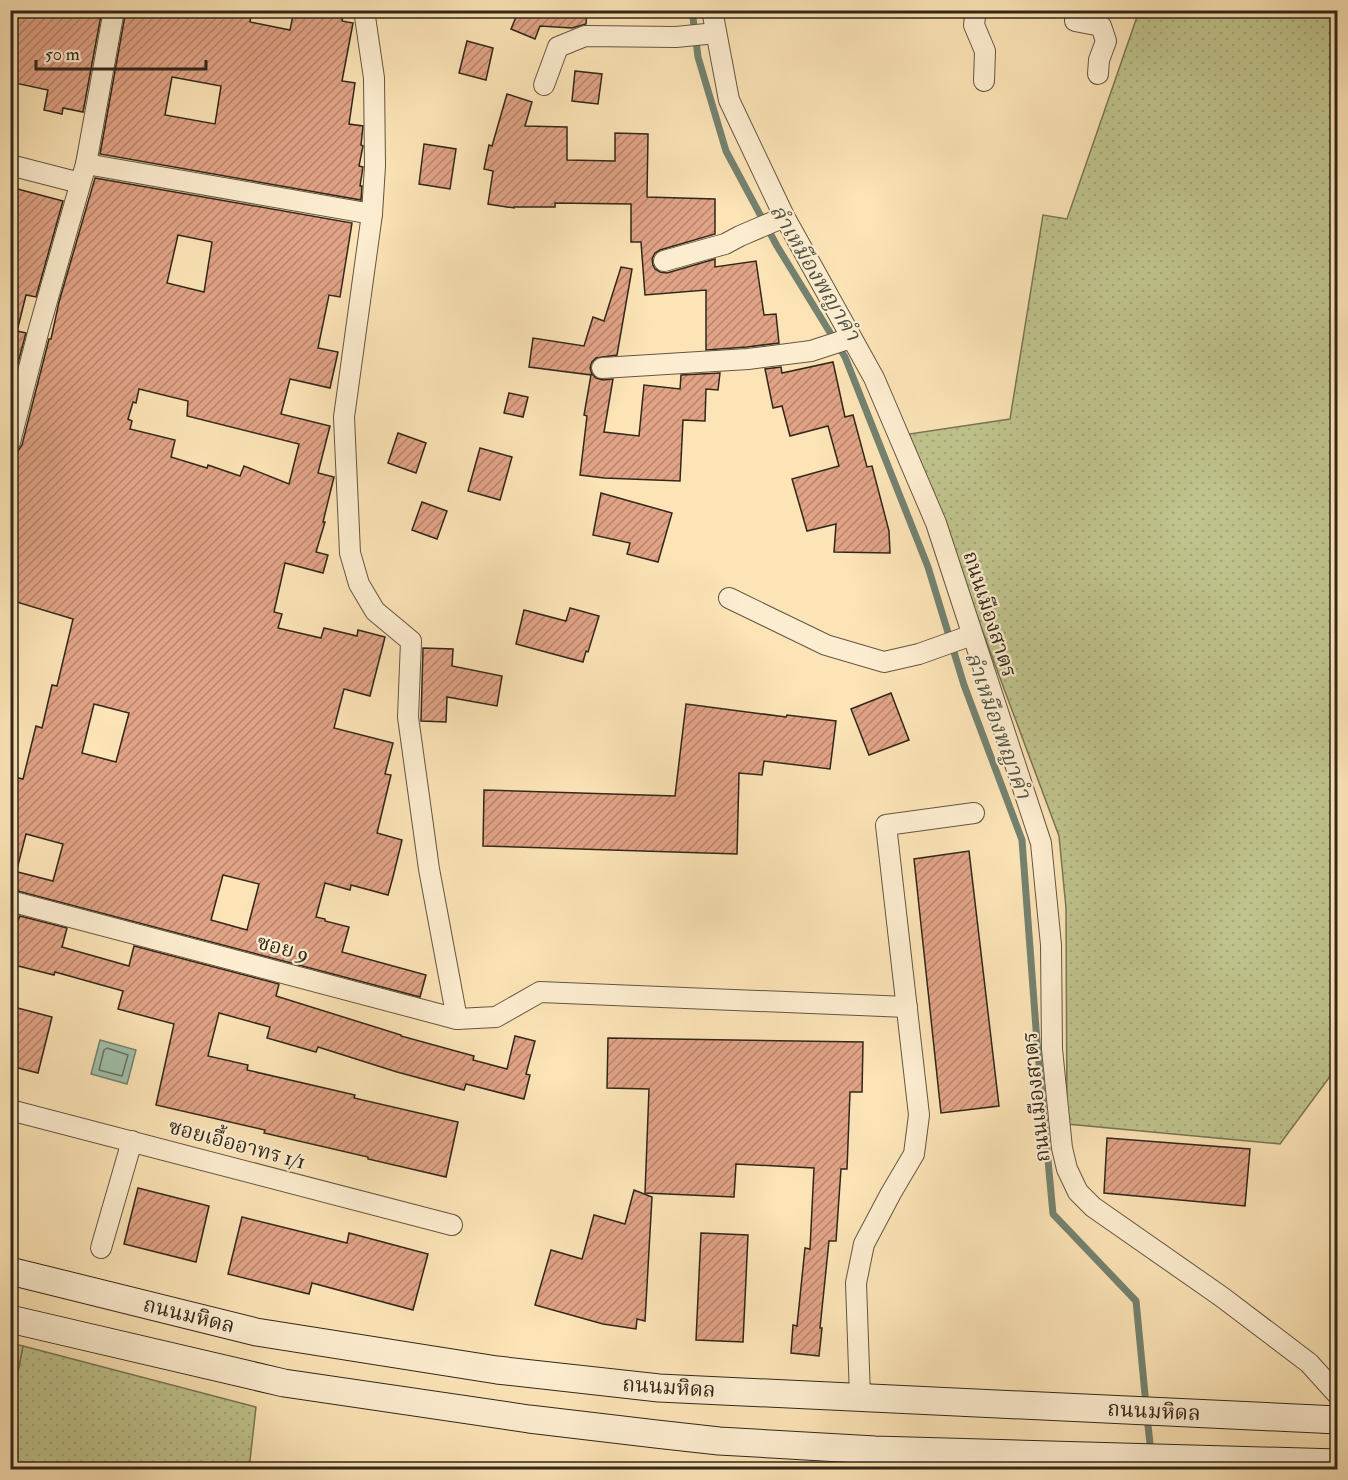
<svg xmlns="http://www.w3.org/2000/svg" width="1348" height="1480" font-family="'IM FELL Double Pica','Noto Serif Thai',serif">
<defs>
<pattern id="grass-dots" width="8" height="8" patternUnits="userSpaceOnUse" patternTransform="scale(1.5)"><rect width="8" height="8" fill="#c0c48d"/><path d="M2 2h.1M6 6h.1" fill="none" stroke="#a5a879" stroke-width="1.8" stroke-linecap="round"/></pattern>
<pattern id="forest-firs" width="22" height="20" patternUnits="userSpaceOnUse" patternTransform="scale(1.5)"><rect width="22" height="20" fill="#c0c48d"/><path d="M5 1l3.5 6h-7zM16 11l3.5 6h-7z" fill="#a5a879"/></pattern>
<pattern id="building-hatch" width="6" height="6" patternUnits="userSpaceOnUse" patternTransform="scale(1.5)"><rect width="6" height="6" fill="#e1a386"/><path d="M-1 1l2-2M0 6l6-6M5 7l2-2" fill="none" stroke="#b7856d"/></pattern>
</defs>
<rect width="100%" height="100%" fill="#fce4b6"/>
<filter id="stains"><feTurbulence type="fractalNoise" baseFrequency=".00333" numOctaves="4"/><feColorMatrix values="0 0 0 0 .2 0 0 0 0 .09 0 0 0 0 .02 0 0 0 .5 -.17"/></filter>
<radialGradient id="worn" r=".72"><stop offset=".6" stop-color="#630" stop-opacity="0"/><stop offset="1" stop-color="#630" stop-opacity=".3"/></radialGradient>
<!-- grass -->
<g fill="url(#grass-dots)" stroke="#787654" stroke-width="1.5">
<path d="M1139,11H1337V1067L1280,1144L1067,1124L1066,908L1059,836L909,434L1010,419L1043,215L1067,219Z"/>
<path d="M23,1346L256,1407L249,1469L11,1470V1406Z"/>
</g>
<!-- forest -->
<path fill="url(#forest-firs)" stroke="#787654" stroke-width="1.5" d="M11,1343L23,1346L11,1406L10,1343Z"/>
<!-- water -->
<path fill="#a0bfa9" stroke="#748270" stroke-width="1.5" d="M100,1040L136,1050L127,1084L91,1074Z"/>
<g fill="none" stroke-linecap="round" stroke-linejoin="round">
<!-- shore -->
<path stroke="#687362" stroke-width="1.5" d="M107,1048L128,1055L122,1076L99,1070L104,1050Z"/>
<!-- stream -->
<g stroke="#748270" stroke-width="7">
<path d="M692,10L698,57L726,151L777,246L845,357L928,567L964,685L1022,840L1037,1042L1053,1214L1136,1301L1146,1405"/>
<path d="M1147,1416L1151,1453"/>
</g>
</g>
<!-- building -->
<g fill="url(#building-hatch)" stroke="#31271a" stroke-width="1.5" fill-rule="evenodd">
<path d="M10,10H102L83,112L63,108L62,114L44,110L48,90L10,82Z"/>
<path d="M126,10H252L250,22L290,30L294,10H344L342,21L353,23L342,81L355,83L349,124L363,126L361,145L363,146L359,166L363,167L360,186H362L361,200L100,154ZM172,77L221,86L215,124L165,115Z"/>
<path d="M516,10H587L586,24L572,28L540,26L535,39L511,29L516,17Z"/>
<path d="M467,41L493,48L486,80L459,73Z"/>
<path d="M575,71L602,74L598,104L572,101Z"/>
<path d="M507,94L532,102L525,126L567,127V160L615,161V133L648,134L647,197L715,199V234L660,250L655,253L652,259L653,265L655,269L660,272L667,273L715,259V267L756,261L764,315L776,314L779,343L747,347L706,350V290L645,295L641,242H631V204L555,203V207H514V208L488,204L493,171L484,169L489,145L492,146Z"/>
<path d="M424,144L456,149L450,189L419,184Z"/>
<path d="M95,178L352,223L340,297L329,295L318,348L338,352L330,388L290,379L281,414L330,426L318,473L334,477L323,522H325L316,552L328,555L323,573L285,563L274,612L282,614L278,628L321,638L324,628L357,636L358,630L385,637L370,696L344,689L334,728L393,743L385,774L391,775L377,833L402,840L393,877L388,895L351,885L350,890L325,883L316,917L325,919V921L349,927L342,952L426,975L420,997L10,889V870L53,881L63,844L26,834L17,869L10,868V776L23,779L36,726L42,728L52,685L57,686L73,619L10,600V482L18,451L22,445L49,339H51L59,302ZM178,235L212,242L204,292L167,283ZM139,389L188,401L187,416L299,444L289,484L244,466L240,476L208,465L207,468L171,457L175,440L130,429L132,421L128,419L133,402L136,403ZM94,704L129,713L116,762L82,753ZM223,875L259,884L247,930L211,920Z"/>
<path d="M10,187L63,201L36,297L26,295L17,331L13,330L26,333L10,392Z"/>
<path d="M621,267L632,269L617,355L596,358L592,362L590,368L592,374L596,378L603,380L613,379L604,432L639,436L644,385L680,389L681,375L720,373L718,390L706,389L705,421L683,420L680,481L604,478L580,475L587,416L584,415L591,375L529,367L533,338L584,346L593,317L604,321Z"/>
<path d="M833,362L845,417L853,415L867,467L872,466L889,531L890,553L834,552L836,524L807,531L792,479L839,466L828,426L790,436L782,406L773,408L765,369L781,367L782,373Z"/>
<path d="M509,393L528,397L523,417L504,413Z"/>
<path d="M398,433L426,443L416,473L388,463Z"/>
<path d="M480,448L512,457L500,500L468,491Z"/>
<path d="M601,493L672,513L658,562L627,554L630,543L593,535Z"/>
<path d="M422,502L447,511L437,539L412,530Z"/>
<path d="M570,608L599,616L588,652L586,651L583,662L516,644L524,610L566,621Z"/>
<path d="M423,648L453,649L452,666L502,676L497,706L447,697L446,722L421,721Z"/>
<path d="M891,693L909,740L869,755L851,709Z"/>
<path d="M686,704L786,717L787,715L836,721L830,769L764,761L762,775L739,773L737,854L483,846L484,790L675,796Z"/>
<path d="M969,851L999,1106L941,1113L914,859Z"/>
<path d="M20,916L67,928L62,947L129,966L134,946L279,984L276,996L401,1035V1036L474,1056L473,1060L507,1069L515,1036L535,1041L526,1074L530,1075L524,1099L466,1084L464,1090L397,1072L318,1047L316,1052L267,1038L270,1027L219,1013L208,1056L248,1065L247,1070L355,1095L354,1098L458,1122L446,1177L368,1159V1157L264,1133L265,1130L156,1105L174,1024L118,1009L123,991L55,972L54,975L10,964V938Z"/>
<path d="M10,1006L52,1017L38,1073L10,1066Z"/>
<path d="M608,1038L863,1042L862,1092H850L847,1169H841L836,1241H829L820,1328H822L819,1356L791,1353L793,1325L797,1326L805,1248L810,1249L814,1168L736,1164L734,1197L645,1193L649,1089L607,1088Z"/>
<path d="M1107,1138L1250,1149L1245,1206L1104,1193Z"/>
<path d="M138,1188L209,1206L196,1262L124,1244Z"/>
<path d="M634,1190L652,1197L645,1321L637,1319L636,1329L603,1324L535,1305L551,1250L582,1259L594,1215L625,1224Z"/>
<path d="M242,1217L347,1243L349,1233L428,1254L413,1310L312,1283L309,1294L228,1274Z"/>
<path d="M701,1233L748,1235L743,1342L696,1340Z"/>
</g>
<g fill="none" stroke-linecap="round" stroke-linejoin="round">
<defs>
<g id="street">
<path d="M364,10L374,78L375,166L372,214L344,417L350,553L359,584L375,611L411,641L408,717L429,869L457,1019"/>
<path d="M712,10L729,100L784,216L874,378L936,523L1041,843L1051,945L1052,1049L1062,1148L1067,1169L1078,1192L1093,1207L1222,1297L1309,1363L1338,1395"/>
<path d="M976,10L974,25L985,51L984,81"/>
<path d="M1075,10V21L1101,26L1106,41L1099,60L1098,74"/>
<path d="M544,85L558,47L585,36L676,37L716,33"/>
<path d="M86,164L372,214"/>
<path d="M10,165L80,183"/>
<path d="M664,261L725,244L740,236L775,221L784,216"/>
<path d="M602,368L748,359L811,351L851,338"/>
<path d="M10,442L39,329L86,164L114,10"/>
<path d="M729,598L826,645L884,662L919,654L972,635"/>
<path d="M10,901L457,1019L496,1017L540,992L907,1007"/>
<path d="M10,1110L452,1225"/>
<path d="M101,1248L132,1141"/>
<path d="M860,1397L856,1283L864,1244L891,1193L914,1154L919,1115L886,825L974,813"/>
</g>
<g id="secondary">
<path d="M10,1271L256,1332L497,1370L659,1388L1338,1420"/>
<path d="M10,1319L284,1383L529,1419L656,1434L719,1441L875,1450L1338,1463"/>
</g>
</defs>
<!-- street casing -->
<use href="#street" stroke="#645641" stroke-width="22"/>
<!-- secondary casing -->
<use href="#secondary" stroke="#31271a" stroke-width="29"/>
<!-- street -->
<use href="#street" stroke="#fdedd0" stroke-width="20"/>
<!-- secondary -->
<use href="#secondary" stroke="#fdedd0" stroke-width="27"/>
</g>
<g text-anchor="middle" stroke-width="4.5" stroke-linejoin="round" paint-order="stroke">
<!-- street labels -->
<g font-size="21" fill="#31271a" stroke="#fdedd0">
<text transform="translate(990 614) rotate(72)" y="7">ถนนเมืองสาตร</text>
<text transform="translate(283 948) rotate(15)" y="7">ซอย 9</text>
<text transform="translate(1036 1097) rotate(-96)" y="7">ถนนเมืองสาตร</text>
<text transform="translate(237 1144) rotate(15)" y="7">ซอยเอื้ออาทร 1/1</text>
<text transform="translate(189 1315) rotate(14)" y="7">ถนนมหิดล</text>
<text transform="translate(669 1387) rotate(4)" y="7">ถนนมหิดล</text>
<text transform="translate(1154 1411) rotate(3)" y="7">ถนนมหิดล</text>
</g>
<!-- water labels -->
<g font-size="22" font-style="italic" fill="#525545" stroke="#fdedd0">
<text transform="translate(816 272) rotate(59)" y="8">ลำเหมืองพญาคำ</text>
<text transform="translate(999 725) rotate(70)" y="8">ลำเหมืองพญาคำ</text>
</g>
</g>
<!-- margin -->
<rect width="1348" height="1480" fill="none" stroke="#fce4b6" stroke-width="36"/>
<rect x="12" y="12" width="1324" height="1456" fill="none" stroke="#31271a" stroke-width="3"/>
<rect x="18" y="18" width="1312" height="1444" fill="none" stroke="#31271a" stroke-width="1.5"/>
<!-- scale -->
<path d="M36 60v9h170v-9" fill="none" stroke="#31271a" stroke-width="3"/>
<text x="45" y="60" font-size="18" fill="#31271a" stroke="#fdedd0" stroke-width="4.5" paint-order="stroke">50 m</text>
<rect width="100%" height="100%" filter="url(#stains)"/>
<rect width="100%" height="100%" fill="url(#worn)"/>
</svg>
